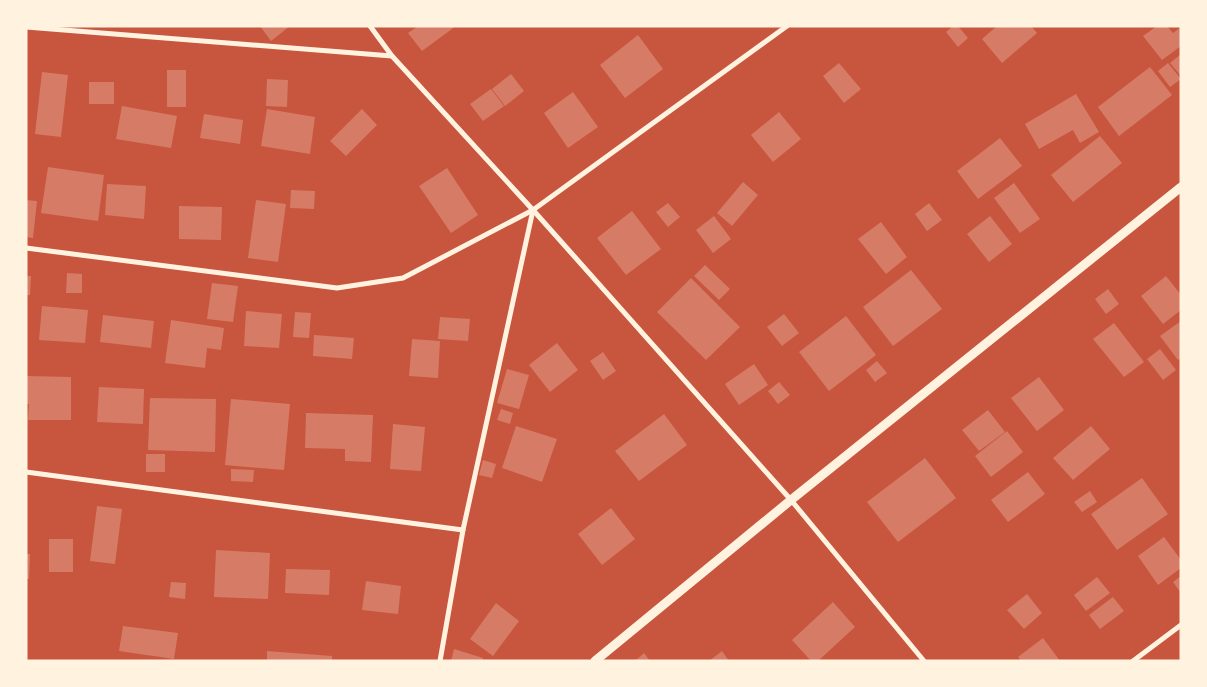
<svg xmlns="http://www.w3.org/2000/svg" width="1207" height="687" font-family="'Roboto Serif',serif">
<rect width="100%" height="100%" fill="#c8553d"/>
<!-- building -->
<g fill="#d67c66">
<path d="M260,26H290L271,41Z"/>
<path d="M418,26H456L422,51L408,33Z"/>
<path d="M953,26H958L968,38L958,47L946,32Z"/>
<path d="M997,26H1031L1037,33L1002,63L982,39Z"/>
<path d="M1157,26H1167L1173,33L1181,27V46L1162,60L1143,36Z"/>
<path d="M638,35L663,69L625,98L600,65Z"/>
<path d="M1181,54V76L1170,63Z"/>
<path d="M839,63L861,89L844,103L823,76Z"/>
<path d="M1168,63L1181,79L1170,87L1158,71Z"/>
<path d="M1150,67L1172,95L1119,136L1098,107Z"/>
<rect x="167" y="70" width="19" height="37"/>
<path d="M42,72L68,75L61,137L35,134Z"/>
<path d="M511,74L524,91L505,106L492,89Z"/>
<path d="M267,79L288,80L287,107L266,106Z"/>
<rect x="89" y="82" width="25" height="22"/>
<path d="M491,89L504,106L483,121L470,104Z"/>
<path d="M573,92L598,127L568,148L544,113Z"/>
<path d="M1076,94L1099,132L1080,143L1073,130L1039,149L1025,124Z"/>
<path d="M122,106L177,116L171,148L116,139Z"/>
<path d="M267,109L315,117L310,154L261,146Z"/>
<path d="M362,109L377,125L346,156L330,141Z"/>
<path d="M779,112L801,139L773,162L751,135Z"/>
<path d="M204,114L243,120L240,144L200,138Z"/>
<path d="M1100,136L1122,163L1073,202L1051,175Z"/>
<path d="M1000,138L1022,166L978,199L957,171Z"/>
<path d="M48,167L104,175L98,221L41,213Z"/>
<path d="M447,168L478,215L451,233L419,186Z"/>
<path d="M743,182L758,195L732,226L717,213Z"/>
<path d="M1014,183L1040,219L1020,233L994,198Z"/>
<path d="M107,184L146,186L144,219L105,215Z"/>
<path d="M291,190L315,191L314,209L290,208Z"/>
<path d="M26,200L37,201L33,238L26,237Z"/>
<path d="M256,200L286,204L278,262L248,258Z"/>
<path d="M668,203L680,217L668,227L656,212Z"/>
<path d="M929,203L942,220L927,231L915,214Z"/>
<path d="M179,206L222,207L221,240L179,239Z"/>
<path d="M632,211L661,249L626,275L597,238Z"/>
<path d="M714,216L731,239L713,253L696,230Z"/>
<path d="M990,216L1012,244L989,262L967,234Z"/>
<path d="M881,222L907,257L886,274L858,239Z"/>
<path d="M705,265L730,289L719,300L694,276Z"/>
<path d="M911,270L942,309L893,346L863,307Z"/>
<path d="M67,273L82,274V293H66Z"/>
<path d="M26,276H31L30,295H26Z"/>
<path d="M1166,276L1181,295V310L1163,324L1141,296Z"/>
<path d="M691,278L740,327L706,360L657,312Z"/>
<path d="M212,283L238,286L233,322L207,319Z"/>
<path d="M1108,289L1119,304L1106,314L1095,299Z"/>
<path d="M42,306L88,310L85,343L39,340Z"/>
<path d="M246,311L282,314L279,348L244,346Z"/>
<path d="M295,312L311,313L309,338L293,337Z"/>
<path d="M784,314L799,333L782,346L767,327Z"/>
<path d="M103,315L154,321L151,348L100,342Z"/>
<path d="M846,316L876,355L829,391L799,352Z"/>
<path d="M440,317L470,319L468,341L438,339Z"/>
<path d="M171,320L224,328L221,350L207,348L205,368L165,363Z"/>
<path d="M1181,321V358L1178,360L1160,336Z"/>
<path d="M1114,323L1144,362L1124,377L1093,339Z"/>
<path d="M314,335L354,338L352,359L313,356Z"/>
<path d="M412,339L440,341L438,378L409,376Z"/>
<path d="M557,343L578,370L550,392L529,365Z"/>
<path d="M1160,349L1176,370L1163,380L1147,359Z"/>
<path d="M603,352L616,371L603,380L590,361Z"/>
<path d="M877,361L887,373L875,382L866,370Z"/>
<path d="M754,364L768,385L739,405L725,384Z"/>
<path d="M507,369L529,375L519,409L497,403Z"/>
<path d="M26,376L71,377V420H28L29,404H26Z"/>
<path d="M1039,377L1064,410L1037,431L1011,398Z"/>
<path d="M779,382L790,395L778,404L768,391Z"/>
<path d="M99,387L144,389L143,424L97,422Z"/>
<path d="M150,398L216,399L215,452L148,450Z"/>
<path d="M231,399L290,404L284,470L225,465Z"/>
<path d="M501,409L513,413L510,424L497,420Z"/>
<path d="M988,410L1005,432L979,451L962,430Z"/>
<path d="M306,413L373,415L371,462L345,461V449L305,448Z"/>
<path d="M664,414L687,445L639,481L615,451Z"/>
<path d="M393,424L425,427L421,471L390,469Z"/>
<path d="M516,426L557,439L542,482L502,468Z"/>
<path d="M1091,426L1110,449L1073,480L1053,458Z"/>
<path d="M1007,431L1023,452L991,477L975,456Z"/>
<rect x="146" y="454" width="19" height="18"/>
<path d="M925,458L956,498L898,542L867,502Z"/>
<path d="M483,460L496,464L492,478L479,475Z"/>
<path d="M231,469L254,470L253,482L231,481Z"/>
<path d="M1028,472L1045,494L1008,522L991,500Z"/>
<path d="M1142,478L1168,514L1117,550L1091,514Z"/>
<path d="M1090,491L1097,502L1082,512L1074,502Z"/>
<path d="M97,506L122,509L115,564L90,561Z"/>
<path d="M611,508L635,539L602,565L578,534Z"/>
<path d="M1164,537L1181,560V568L1158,585L1138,556Z"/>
<rect x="49" y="539" width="24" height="33"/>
<path d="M216,550L270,553L268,599L214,597Z"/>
<path d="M26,554H30L29,579H26Z"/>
<path d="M286,569L330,570L329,595L285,593Z"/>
<path d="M1181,576V593L1173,582Z"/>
<path d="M1097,577L1110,593L1086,611L1074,595Z"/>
<path d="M366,581L401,586L398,614L362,610Z"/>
<path d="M171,582L186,583L185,599L169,597Z"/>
<path d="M1027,594L1042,613L1024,629L1007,610Z"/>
<path d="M1113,597L1124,611L1100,629L1089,615Z"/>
<path d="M833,602L855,627L818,661H811L792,640Z"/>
<path d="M496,603L519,621L493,656L470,639Z"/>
<path d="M123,626L178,633L174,659L119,651Z"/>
<path d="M1043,638L1060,661H1021L1018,657Z"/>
<path d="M454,649L483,658V661H451Z"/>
<path d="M267,651L332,656V661H267Z"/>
<path d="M722,651L729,661H709Z"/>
<path d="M644,653L650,661H635Z"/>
</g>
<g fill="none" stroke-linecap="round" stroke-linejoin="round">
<!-- minor -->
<g stroke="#fff3e0" stroke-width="5">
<path d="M370,26L392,56L533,210L791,500L924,661"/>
<path d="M26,27L392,56"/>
<path d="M26,248L337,288L403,278L533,210L787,26"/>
<path d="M26,472L463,530"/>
<path d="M440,661L463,530L533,210"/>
<path d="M1133,661L1181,625"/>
</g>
<!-- tertiary -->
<path stroke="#fff3e0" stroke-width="9" d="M595,661L791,500L1181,187"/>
</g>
<!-- border -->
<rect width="1207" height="687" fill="none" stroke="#fff3e0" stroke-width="55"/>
</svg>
